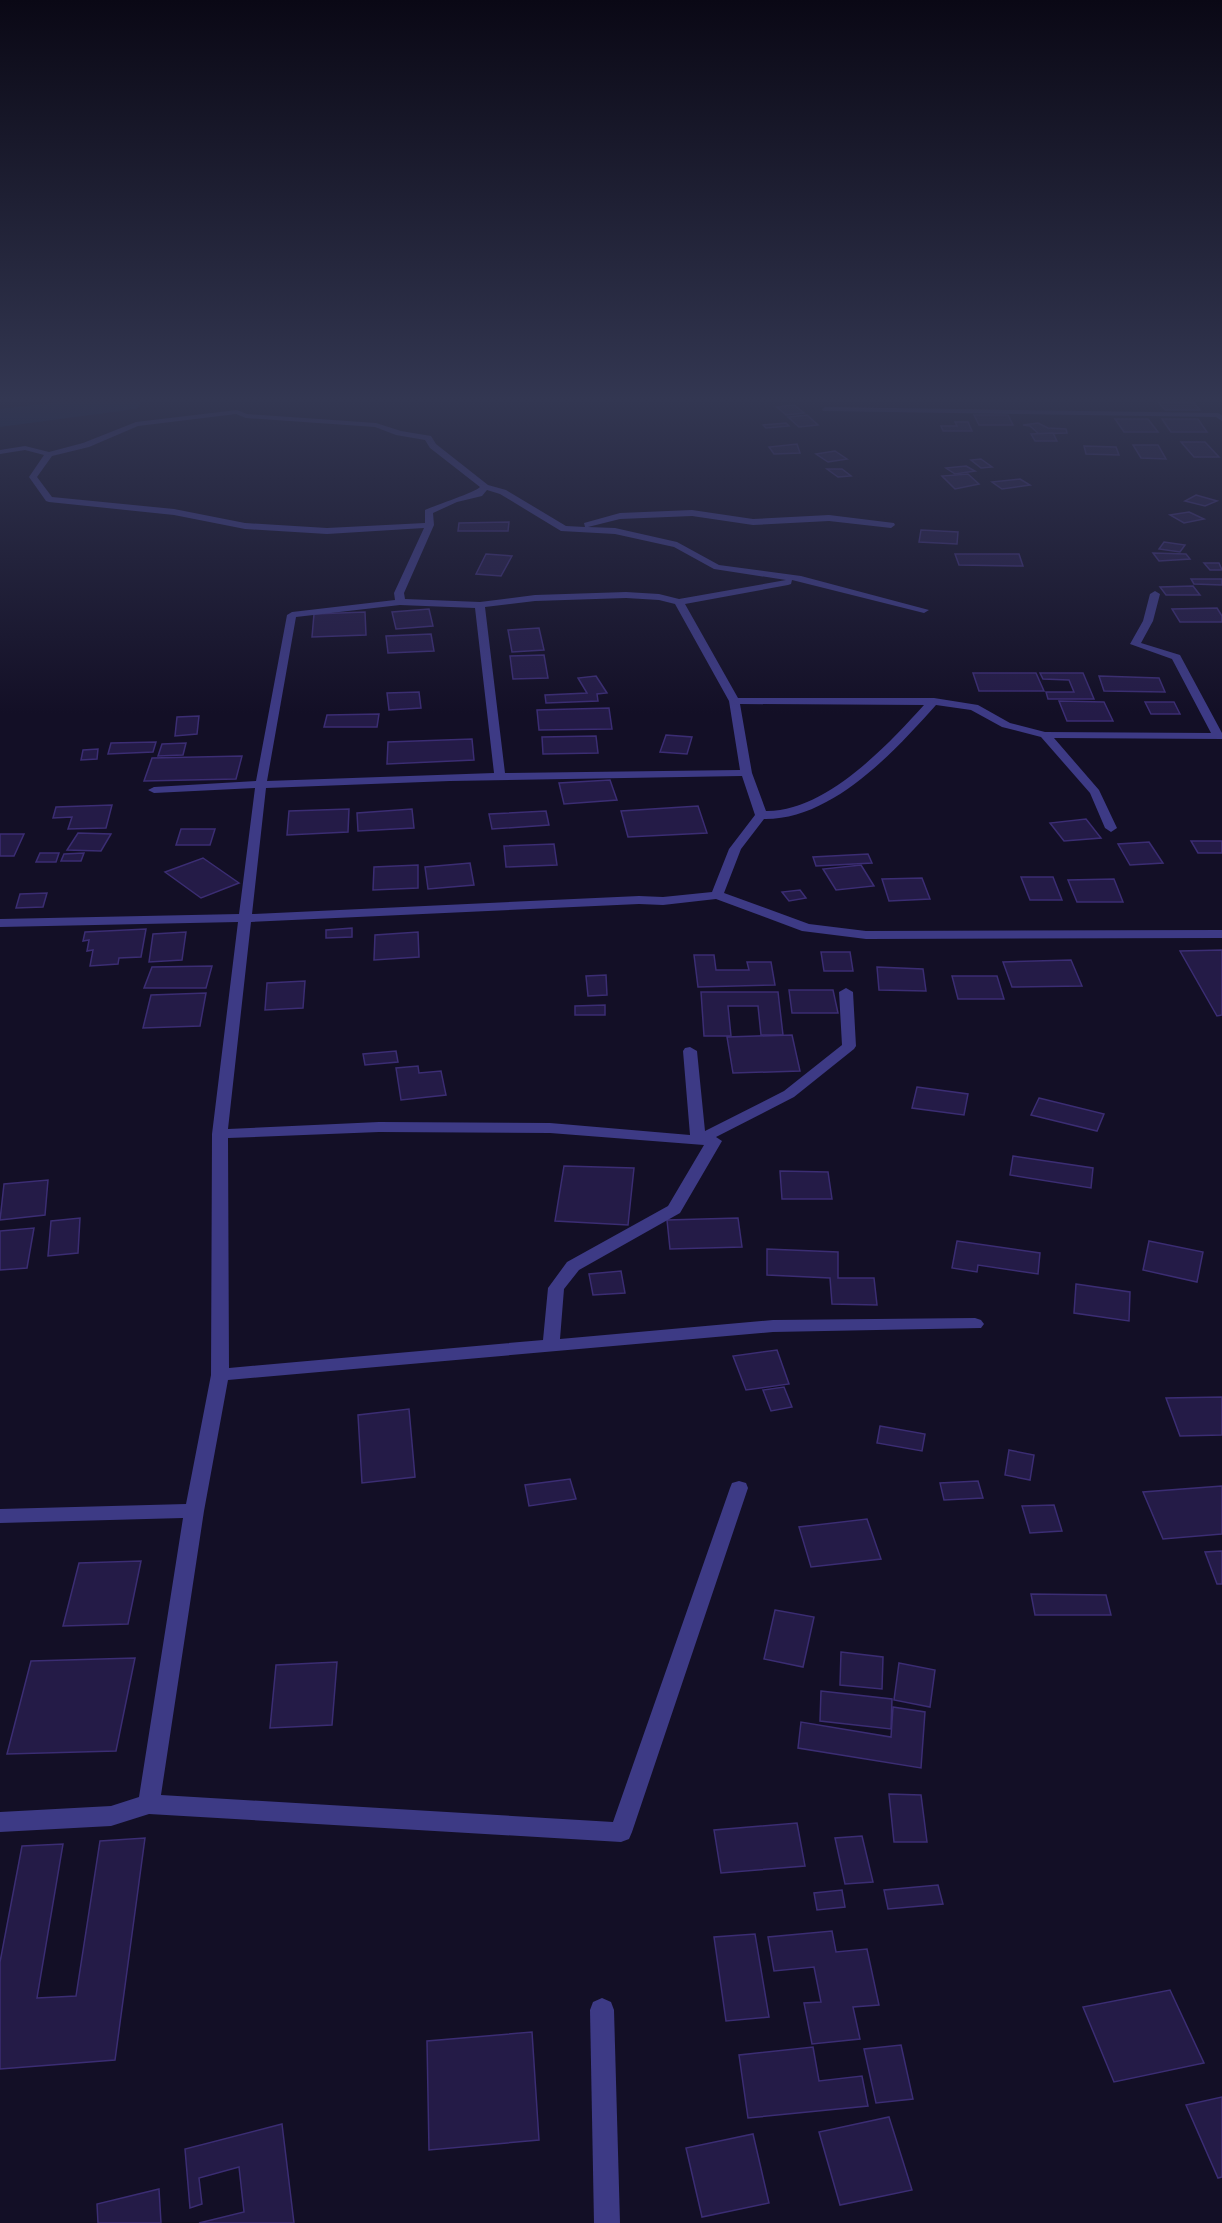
<svg xmlns="http://www.w3.org/2000/svg" width="1222" height="2223" font-family="Signika,sans-serif">
<rect width="100%" height="100%" fill="#130f26"/>
<g fill="none" stroke-linecap="round" stroke-linejoin="round">
<!-- river -->
<path fill="#0c2248" fill-rule="evenodd" d="M57,402H142L138,408L128,410L0,427V409Z"/>
</g>
<!-- building -->
<g fill="#241b47" stroke="#3b2d73" stroke-width="1.5">
<path d="M1158,402H1193L1200,410H1165Z"/>
<path d="M794,405L804,413L786,415L777,407Z"/>
<path d="M807,415L818,425L799,427L788,417Z"/>
<path d="M974,415H1008L1013,425H979Z"/>
<path d="M1115,419H1148L1158,432H1124Z"/>
<path d="M1162,419H1198L1207,432H1171Z"/>
<path d="M955,422H968L972,431H943L941,426H957Z"/>
<path d="M786,423L789,426L766,428L763,425Z"/>
<path d="M1038,423L1048,428L1066,429L1067,433L1039,434L1030,426L1023,425Z"/>
<path d="M1053,433L1057,441H1035L1031,434Z"/>
<path d="M1181,442H1205L1219,457H1194Z"/>
<path d="M797,444L800,453L774,454L769,447Z"/>
<path d="M1133,445H1158L1166,459L1141,458Z"/>
<path d="M1084,446L1116,447L1119,455L1086,454Z"/>
<path d="M835,451L847,459L828,462L816,454Z"/>
<path d="M981,459L992,467L981,468L971,460Z"/>
<path d="M966,466L975,471L955,474L946,468Z"/>
<path d="M827,469H842L851,476L838,477Z"/>
<path d="M968,474L979,484L955,489L942,476Z"/>
<path d="M1020,479L1030,485L1002,489L992,482Z"/>
<path d="M1196,495L1217,501L1205,506L1185,501Z"/>
<path d="M1189,512L1204,519L1184,523L1170,515Z"/>
<path d="M509,522L508,531H458L459,523Z"/>
<path d="M921,530L958,532L957,544L919,542Z"/>
<path d="M1164,542L1185,545L1180,552L1159,549Z"/>
<path d="M1153,553L1186,554L1190,559L1159,561Z"/>
<path d="M486,554L512,556L501,576L476,574Z"/>
<path d="M955,554H1019L1023,566L959,565Z"/>
<path d="M1204,563H1219L1222,570H1210Z"/>
<path d="M1191,579H1222V585L1194,584Z"/>
<path d="M1193,586L1200,595H1166L1160,587Z"/>
<path d="M1217,608L1222,616V622H1180L1172,609Z"/>
<path d="M429,609L433,626L396,629L392,612Z"/>
<path d="M365,612L366,635L312,637L314,614Z"/>
<path d="M539,628L544,650L512,652L508,630Z"/>
<path d="M431,634L434,651L388,653L386,636Z"/>
<path d="M544,655L548,678L513,679L510,656Z"/>
<path d="M973,673H1036L1044,691H979Z"/>
<path d="M1040,673H1083L1094,699H1048L1046,692H1074L1069,680L1043,679Z"/>
<path d="M596,676L607,693L597,694L598,701L546,703L545,695L587,693L578,678Z"/>
<path d="M1099,676L1159,678L1165,692L1104,691Z"/>
<path d="M419,692L421,708L389,710L387,693Z"/>
<path d="M1059,701L1104,702L1113,721H1067Z"/>
<path d="M1145,702H1174L1180,714H1151Z"/>
<path d="M609,708L612,729L539,730L537,710Z"/>
<path d="M379,714L377,727H324L327,715Z"/>
<path d="M199,716L197,734L175,736L177,717Z"/>
<path d="M666,735L692,737L687,754L660,752Z"/>
<path d="M596,736L598,753L543,754L542,737Z"/>
<path d="M472,739L474,760L387,764L388,742Z"/>
<path d="M156,742L153,752L108,754L111,743Z"/>
<path d="M186,743L183,755L158,756L162,744Z"/>
<path d="M98,749L97,759L81,760L83,750Z"/>
<path d="M242,756L236,779L144,781L152,758Z"/>
<path d="M610,780L617,800L564,804L559,783Z"/>
<path d="M112,805L106,828L68,829L72,817L53,818L56,807Z"/>
<path d="M698,806L707,833L628,837L621,811Z"/>
<path d="M349,809L348,832L287,835L289,811Z"/>
<path d="M412,809L414,828L358,831L357,813Z"/>
<path d="M546,811L549,825L492,829L489,814Z"/>
<path d="M1086,819L1101,838L1064,841L1050,823Z"/>
<path d="M181,829H215L210,845H176Z"/>
<path d="M78,833L111,834L101,851L67,850Z"/>
<path d="M0,834H24L14,856H0Z"/>
<path d="M1191,841H1222V853H1198Z"/>
<path d="M1149,842L1163,863L1130,865L1118,844Z"/>
<path d="M554,844L557,865L506,867L504,846Z"/>
<path d="M40,853H59L56,862H36Z"/>
<path d="M84,853L81,861H61L64,854Z"/>
<path d="M868,854L872,863L816,866L813,857Z"/>
<path d="M203,858L239,883L201,898L165,872Z"/>
<path d="M470,863L474,885L428,889L425,867Z"/>
<path d="M418,865V888L373,890L374,867Z"/>
<path d="M861,865L874,886L836,890L823,869Z"/>
<path d="M1021,877H1053L1062,900H1030Z"/>
<path d="M922,878L930,899L889,901L882,879Z"/>
<path d="M1114,879L1123,902H1077L1068,880Z"/>
<path d="M800,890L806,898L789,901L782,892Z"/>
<path d="M47,893L43,907L16,908L20,894Z"/>
<path d="M352,928V937L326,938V930Z"/>
<path d="M146,929L141,957L119,958L118,964L90,966L93,950L87,951L89,940L83,941L85,932Z"/>
<path d="M186,932L182,960L149,962L153,934Z"/>
<path d="M418,932L419,957L374,960L375,935Z"/>
<path d="M1222,950V1015L1217,1016L1180,951Z"/>
<path d="M821,952H850L853,971H824Z"/>
<path d="M694,955H714L716,970H749L747,962H771L775,985L698,987Z"/>
<path d="M1071,960L1082,986L1012,987L1003,962Z"/>
<path d="M212,966L206,988H144L152,967Z"/>
<path d="M877,967L923,969L926,991L879,990Z"/>
<path d="M606,975L607,995L588,996L586,976Z"/>
<path d="M952,976H997L1004,999H958Z"/>
<path d="M305,981L303,1008L265,1010L267,983Z"/>
<path d="M789,990H833L838,1013H792Z"/>
<path d="M701,992H778L783,1035H761L758,1006H728L731,1036H704Z"/>
<path d="M206,993L200,1026L143,1028L151,995Z"/>
<path d="M605,1005V1015H575V1006Z"/>
<path d="M792,1035L800,1071L733,1073L727,1037Z"/>
<path d="M396,1051L398,1062L365,1065L363,1054Z"/>
<path d="M418,1066L419,1073L441,1071L446,1095L401,1100L396,1068Z"/>
<path d="M917,1087L968,1094L964,1115L912,1108Z"/>
<path d="M1039,1098L1104,1114L1097,1131L1031,1115Z"/>
<path d="M1013,1156L1093,1168L1091,1188L1010,1175Z"/>
<path d="M564,1166L634,1168L628,1225L555,1221Z"/>
<path d="M780,1171L828,1172L832,1199H782Z"/>
<path d="M48,1180L45,1215L0,1220L4,1184Z"/>
<path d="M80,1218L78,1253L48,1256L51,1221Z"/>
<path d="M738,1218L742,1247L670,1249L667,1220Z"/>
<path d="M34,1228L27,1268L0,1270V1231Z"/>
<path d="M957,1241L1040,1253L1038,1274L978,1265L977,1272L952,1268Z"/>
<path d="M1149,1241L1203,1252L1197,1282L1143,1270Z"/>
<path d="M767,1249L838,1252V1278H874L877,1305L832,1304L830,1278L767,1275Z"/>
<path d="M621,1271L625,1293L593,1295L589,1274Z"/>
<path d="M1076,1284L1130,1292L1129,1321L1074,1313Z"/>
<path d="M777,1350L789,1384L746,1390L733,1356Z"/>
<path d="M784,1387L792,1407L771,1411L763,1390Z"/>
<path d="M1222,1397V1435L1180,1436L1166,1398Z"/>
<path d="M409,1409L415,1477L362,1483L358,1415Z"/>
<path d="M880,1426L925,1434L922,1451L877,1443Z"/>
<path d="M1009,1450L1034,1455L1030,1480L1005,1475Z"/>
<path d="M570,1479L576,1499L529,1506L525,1485Z"/>
<path d="M978,1481L983,1498L944,1500L940,1483Z"/>
<path d="M1222,1486V1534L1163,1539L1143,1492Z"/>
<path d="M1054,1505L1062,1531L1030,1533L1022,1506Z"/>
<path d="M867,1519L881,1559L811,1567L799,1527Z"/>
<path d="M1222,1551V1584H1217L1205,1552Z"/>
<path d="M141,1561L128,1624L63,1626L79,1563Z"/>
<path d="M1031,1594L1106,1595L1111,1615H1035Z"/>
<path d="M775,1610L814,1617L803,1667L764,1659Z"/>
<path d="M841,1652L883,1657L882,1689L840,1685Z"/>
<path d="M135,1658L116,1751L7,1754L31,1661Z"/>
<path d="M337,1662L332,1725L270,1728L276,1665Z"/>
<path d="M899,1663L935,1670L930,1707L894,1700Z"/>
<path d="M821,1691L892,1699L891,1729L820,1721Z"/>
<path d="M893,1707L925,1712L921,1768L798,1748L801,1722L891,1737Z"/>
<path d="M889,1794L921,1795L927,1842H894Z"/>
<path d="M797,1823L805,1866L721,1873L714,1830Z"/>
<path d="M862,1836L873,1882L845,1884L835,1838Z"/>
<path d="M145,1838L115,2060L0,2069V1962L22,1846L63,1844L37,1998L76,1996L100,1841Z"/>
<path d="M938,1885L943,1904L888,1909L884,1890Z"/>
<path d="M842,1890L845,1907L817,1910L814,1893Z"/>
<path d="M832,1931L836,1952L867,1949L879,2005L853,2007L860,2039L812,2044L804,2003L821,2002L814,1967L774,1971L768,1937Z"/>
<path d="M755,1934L769,2017L726,2021L714,1937Z"/>
<path d="M1170,1990L1204,2063L1114,2082L1083,2007Z"/>
<path d="M532,2032L539,2140L429,2150L427,2041Z"/>
<path d="M901,2045L913,2099L876,2103L864,2049Z"/>
<path d="M813,2047L819,2081L862,2076L868,2106L748,2118L739,2055Z"/>
<path d="M1222,2097V2177L1218,2178L1186,2105Z"/>
<path d="M889,2117L912,2190L840,2205L819,2132Z"/>
<path d="M282,2124L294,2223H199L244,2212L239,2167L199,2178L202,2204L190,2208L185,2149Z"/>
<path d="M753,2134L769,2203L702,2217L686,2148Z"/>
<path d="M159,2189L161,2223H98L97,2204Z"/>
</g>
<g fill="none" stroke-linecap="round" stroke-linejoin="round">
<!-- minor -->
<g fill="#3d3a85" fill-rule="evenodd">
<path d="M826,407L1218,413L1222,415V421L1216,417L823,411L822,409Z"/>
<path d="M237,410L247,414L376,423L401,431L431,436L436,444L488,485L506,490L566,526L585,527L584,523L620,513L692,510L753,519L829,515L894,523L895,525L891,528L829,521L753,525L692,516L620,519L588,527L615,528L677,542L719,565L801,576L929,610L924,613L792,580L791,584L788,585L685,604L738,698H934L978,705L1010,723L1045,732L1211,733L1172,659L1130,644L1143,621L1150,594L1155,591L1160,594L1153,621L1141,643L1180,655L1222,733V739L1054,738L1099,790L1117,828L1111,832L1105,828L1090,793L1041,737L1002,727L971,710L936,705C894,752 832,820 764,819L741,849L724,893L809,924L866,931L1222,930V938L866,939L802,931L716,899L663,905L639,904L251,922L228,1129L379,1122L550,1123L690,1135L683,1051L685,1048L690,1047L697,1051L705,1131L784,1091L842,1045L839,992L846,988L853,992L856,1046L854,1049L794,1097L716,1137L722,1141L680,1213L579,1270L564,1289L560,1339L773,1320L975,1318L981,1320L984,1324L981,1328L773,1332L228,1380L204,1511L161,1795L613,1822L730,1488L732,1483L739,1481L746,1483L748,1488L632,1832L629,1839L621,1842L149,1814L111,1826L0,1832V1812L111,1806L139,1797L183,1518L0,1523V1509L186,1504L211,1375L212,1134L238,922L0,927V919L239,914L255,788L154,793L148,790L154,787L256,781L287,615L292,612L395,600L394,593L424,528L327,534L245,529L174,515L49,502L46,501L29,477L44,455L25,450L0,454V450L25,446L49,452L83,443L136,422ZM236,414L246,418L375,427L396,435L425,440L430,448L480,487C476,492 436,505 425,510V523L327,528L245,523L174,509L52,497L37,477L52,456L89,447L138,426ZM487,490L500,494L561,531L615,534L674,547L714,569L786,580L679,599L659,594L626,592L535,595L480,602L405,599L404,593L434,525L433,513L457,502L482,496ZM626,598L659,600L675,604L729,701L740,770L505,773L485,607L535,601ZM400,605L475,608L494,773L267,781L296,617ZM740,704L924,705C887,746 825,812 766,811L752,773ZM742,776L755,815L729,849L712,892L663,897L639,896L252,914L266,788L450,781ZM379,1132L550,1133L704,1145L668,1206L567,1262L548,1288L543,1340L229,1368L228,1138Z"/>
<path d="M602,1998L611,2002L614,2010L620,2223H594L590,2010L593,2002Z"/>
</g>
</g>
<!-- sky -->
<linearGradient id="sky" x2="0" y2="1"><stop stop-color="#0a0815"/><stop offset="0.56" stop-color="#333752"/><stop offset="1" stop-color="#333752" stop-opacity="0"/></linearGradient>
<rect width="1222" height="714" fill="url(#sky)"/>
</svg>
